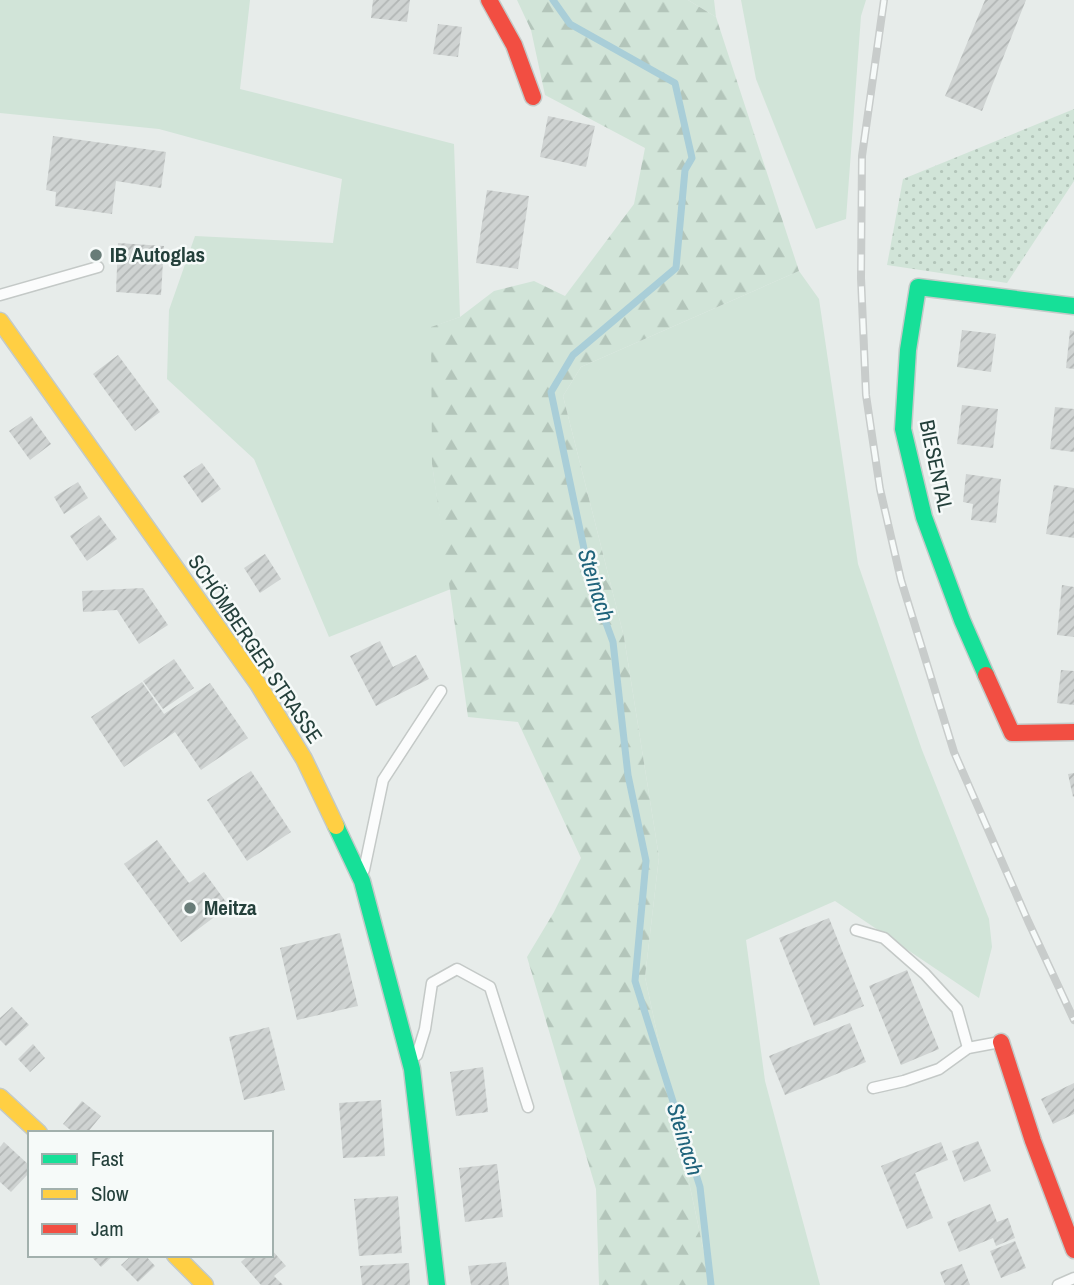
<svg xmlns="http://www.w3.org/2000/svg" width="1074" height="1285" font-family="'Archivo Narrow',sans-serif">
<defs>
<pattern id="forest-firs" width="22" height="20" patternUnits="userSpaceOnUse" patternTransform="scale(1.75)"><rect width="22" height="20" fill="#d1e4d8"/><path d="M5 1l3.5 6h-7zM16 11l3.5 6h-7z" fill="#b3c5ba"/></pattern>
<pattern id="park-dots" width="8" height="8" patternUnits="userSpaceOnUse" patternTransform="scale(1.75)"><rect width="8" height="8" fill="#d1e4d8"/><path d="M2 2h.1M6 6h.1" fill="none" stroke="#b3c5ba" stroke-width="1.8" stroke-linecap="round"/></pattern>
<pattern id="building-hatch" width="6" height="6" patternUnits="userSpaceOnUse" patternTransform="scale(1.75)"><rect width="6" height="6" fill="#cfd3d2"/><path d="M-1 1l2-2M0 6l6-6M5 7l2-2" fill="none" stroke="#b2b6b5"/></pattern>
</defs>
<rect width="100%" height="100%" fill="#e7ecea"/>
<!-- grass -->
<g fill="#d1e4d8">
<path d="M0,0H250L240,89L454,144L460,317L432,327V464L451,589L329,637L254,459L167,379L169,310L195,236L333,243L342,179L159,129L0,113Z"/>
<path d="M688,0H714L716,17Z"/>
<path d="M741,0H866L861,16L846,219L816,229L756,79Z"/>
<path d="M799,271L819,299L858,564L922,750L989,919L992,947L979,998L835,901L746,940L765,1081L820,1285H711L645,977L659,857L624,637L563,396L581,367Z"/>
</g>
<!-- forest -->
<path fill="url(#forest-firs)" d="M517,0H688L716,17L799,271L581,367L563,396L624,637L659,857L645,977L711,1285H599L596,1189L527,957L554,912L581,858L518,722L468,717L432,464L431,327L460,317L494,291L534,281L565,296L634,204L645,148L545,95L531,30Z"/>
<!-- park -->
<path fill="url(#park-dots)" d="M1074,109V181L1007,283L887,265L903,179Z"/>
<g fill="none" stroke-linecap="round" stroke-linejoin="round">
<!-- stream -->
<path stroke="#a9ced8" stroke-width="7" d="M553,0L570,24L675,83L692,158L685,170L676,268L573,355L551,392L591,582L613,642L628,775L646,861L635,981L700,1187L711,1285"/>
</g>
<!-- building -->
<g fill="url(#building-hatch)">
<path d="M373,0H410L407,22L371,18Z"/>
<path d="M985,0H1026L982,111L945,96Z"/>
<path d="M438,24L462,27L458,57L433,54Z"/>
<path d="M548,116L595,126L586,167L540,157Z"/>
<path d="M53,136L166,152L161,188L116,181L112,214L55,206L56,192L46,190Z"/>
<path d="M487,190L529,196L518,269L476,263Z"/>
<path d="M118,243L164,246L161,295L116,292Z"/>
<path d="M962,330L996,334L991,372L957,367Z"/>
<path d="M1070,330L1074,331V369L1066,368Z"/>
<path d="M118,355L160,412L135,431L93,374Z"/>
<path d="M962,405L998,409L993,448L957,444Z"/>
<path d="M1055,407L1074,409V452L1050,449Z"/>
<path d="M31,416L51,444L30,460L9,431Z"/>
<path d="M202,463L221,489L202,503L183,476Z"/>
<path d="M966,474L1001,479L996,523L971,520L973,504L963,502Z"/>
<path d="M78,482L88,498L64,514L54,497Z"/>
<path d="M1054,485L1074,488V538L1046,534Z"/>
<path d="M99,515L117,539L87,561L70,536Z"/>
<path d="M265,554L281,579L260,593L244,568Z"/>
<path d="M1062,585L1074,587V637L1057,635Z"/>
<path d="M143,588L168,625L139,644L117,610L83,612L82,591Z"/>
<path d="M380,641L393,667L416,655L429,679L376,706L350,656Z"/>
<path d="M174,659L194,688L163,709L143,681Z"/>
<path d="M1061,670L1074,671V705L1057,703Z"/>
<path d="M142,682L164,714L210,683L248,738L201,770L175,732L124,767L91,717Z"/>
<path d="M251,771L291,832L247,861L207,800Z"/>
<path d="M1074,773V796L1073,797L1068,774Z"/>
<path d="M157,840L189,883L204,872L229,906L181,942L124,864Z"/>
<path d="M829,918L864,1006L814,1026L779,938Z"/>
<path d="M340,933L358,1006L297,1020L280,948Z"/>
<path d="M907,970L939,1049L901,1065L869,986Z"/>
<path d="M12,1007L29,1025L6,1046L0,1040V1018Z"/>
<path d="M850,1023L866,1062L785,1095L769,1056Z"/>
<path d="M269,1027L285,1090L244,1100L229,1037Z"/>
<path d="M33,1044L45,1058L30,1072L18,1059Z"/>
<path d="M483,1067L488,1112L456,1116L450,1072Z"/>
<path d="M1074,1083V1114L1053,1124L1041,1099Z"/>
<path d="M381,1100L385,1156L343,1158L339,1103Z"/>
<path d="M82,1101L101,1116L87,1133H74L63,1124Z"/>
<path d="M978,1141L991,1171L964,1182L952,1151Z"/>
<path d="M4,1142L30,1166V1172L11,1192L0,1182V1147Z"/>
<path d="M941,1142L948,1160L915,1173L933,1218L907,1229L881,1166Z"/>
<path d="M497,1164L503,1217L465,1222L459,1168Z"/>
<path d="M398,1196L402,1253L359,1256L354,1199Z"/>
<path d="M990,1204L997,1222L1008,1218L1015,1238L996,1246L993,1238L959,1252L947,1222Z"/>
<path d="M1015,1241L1026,1268L1001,1278L990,1251Z"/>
<path d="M271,1249L286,1266L274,1276L283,1285H261L241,1262L249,1255H271Z"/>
<path d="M90,1255H114L101,1267Z"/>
<path d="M132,1255H145L155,1266L138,1282L121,1265Z"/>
<path d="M506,1262L509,1285H471L468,1266Z"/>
<path d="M409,1263L410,1285H362L360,1266Z"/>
<path d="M962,1264L970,1285H945L940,1272Z"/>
</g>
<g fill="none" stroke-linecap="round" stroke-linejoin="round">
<defs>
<g id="lane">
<path d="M0,295L98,267"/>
<path d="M364,870L383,780L441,691"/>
<path d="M856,930L884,938L925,974L957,1009L968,1048"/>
<path d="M417,1055L425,1029L432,983L457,969L490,987L528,1107"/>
<path d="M873,1088L904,1081L939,1069L968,1048L1000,1042"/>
<path d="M1058,1285L1074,1278"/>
</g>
<g id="fast">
<path d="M986,675L962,620L924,517L903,429L908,350L918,287L1074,306"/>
<path d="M336,826L362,881L412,1069L437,1285"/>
</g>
<g id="slow">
<path d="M0,321L258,684L304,759L336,826"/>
<path d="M0,1097L39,1133"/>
<path d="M175,1255L205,1285"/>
</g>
<g id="jam">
<path d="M489,0L514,45L533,97"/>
<path d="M986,675L1012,733L1074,732"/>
<path d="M1001,1042L1033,1141L1074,1250"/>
</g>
</defs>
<!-- lane casing -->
<use href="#lane" stroke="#c4c9c7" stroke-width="13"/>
<!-- fast casing -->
<use href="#fast" stroke="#c3cac8" stroke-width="19"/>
<!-- slow casing -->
<use href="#slow" stroke="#c3cac8" stroke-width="19"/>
<!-- jam casing -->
<use href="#jam" stroke="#c3cac8" stroke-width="19"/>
<!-- lane -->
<use href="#lane" stroke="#fbfcfc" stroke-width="10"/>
<!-- fast -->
<use href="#fast" stroke="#16e098" stroke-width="16"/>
<!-- slow -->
<use href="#slow" stroke="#ffcf43" stroke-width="16"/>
<!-- jam -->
<use href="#jam" stroke="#f24e42" stroke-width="16"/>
<defs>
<path id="rail" d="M884,0L862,156L861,278L866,395L880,489L901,580L954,752L1028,921L1074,1020"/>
</defs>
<!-- rail casing -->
<use href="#rail" stroke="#c8cccb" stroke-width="8"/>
<!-- rail -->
<use href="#rail" stroke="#f6faf9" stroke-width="5" stroke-dasharray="16" stroke-linecap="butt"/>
</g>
<!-- markers -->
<g fill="#687c78" stroke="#f6faf9" stroke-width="2.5">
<circle cx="96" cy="255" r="7"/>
<circle cx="190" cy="908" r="7"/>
</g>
<g text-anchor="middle" stroke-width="5" stroke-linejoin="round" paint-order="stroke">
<!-- poi labels -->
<g font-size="21" font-weight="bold" fill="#24403b" stroke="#f6faf9" text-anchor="start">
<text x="110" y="262">IB Autoglas</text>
<text x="204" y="915">Meitza</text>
</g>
<!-- street labels -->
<g font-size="21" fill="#24403b" stroke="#f6faf9">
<text transform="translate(936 466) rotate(78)" y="7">BIESENTAL</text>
<text transform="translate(255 649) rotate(56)" y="7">SCHÖMBERGER STRASSE</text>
</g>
<!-- water labels -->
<g font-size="23" font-style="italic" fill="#1f637b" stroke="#f6faf9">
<text transform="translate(596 585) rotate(73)" y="8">Steinach</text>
<text transform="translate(685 1139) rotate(73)" y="8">Steinach</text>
</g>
</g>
<!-- legend -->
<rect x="28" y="1131" width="245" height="126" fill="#f6faf9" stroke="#a2b0ad" stroke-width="2"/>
<rect x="42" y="1154" width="35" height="10" fill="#16e098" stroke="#a2b0ad" stroke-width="2"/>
<text x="91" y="1166" font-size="21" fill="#24403b">Fast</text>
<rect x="42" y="1189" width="35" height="10" fill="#ffcf43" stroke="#a2b0ad" stroke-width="2"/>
<text x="91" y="1201" font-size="21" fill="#24403b">Slow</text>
<rect x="42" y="1224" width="35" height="10" fill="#f24e42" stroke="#a2b0ad" stroke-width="2"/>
<text x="91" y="1236" font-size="21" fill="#24403b">Jam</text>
</svg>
